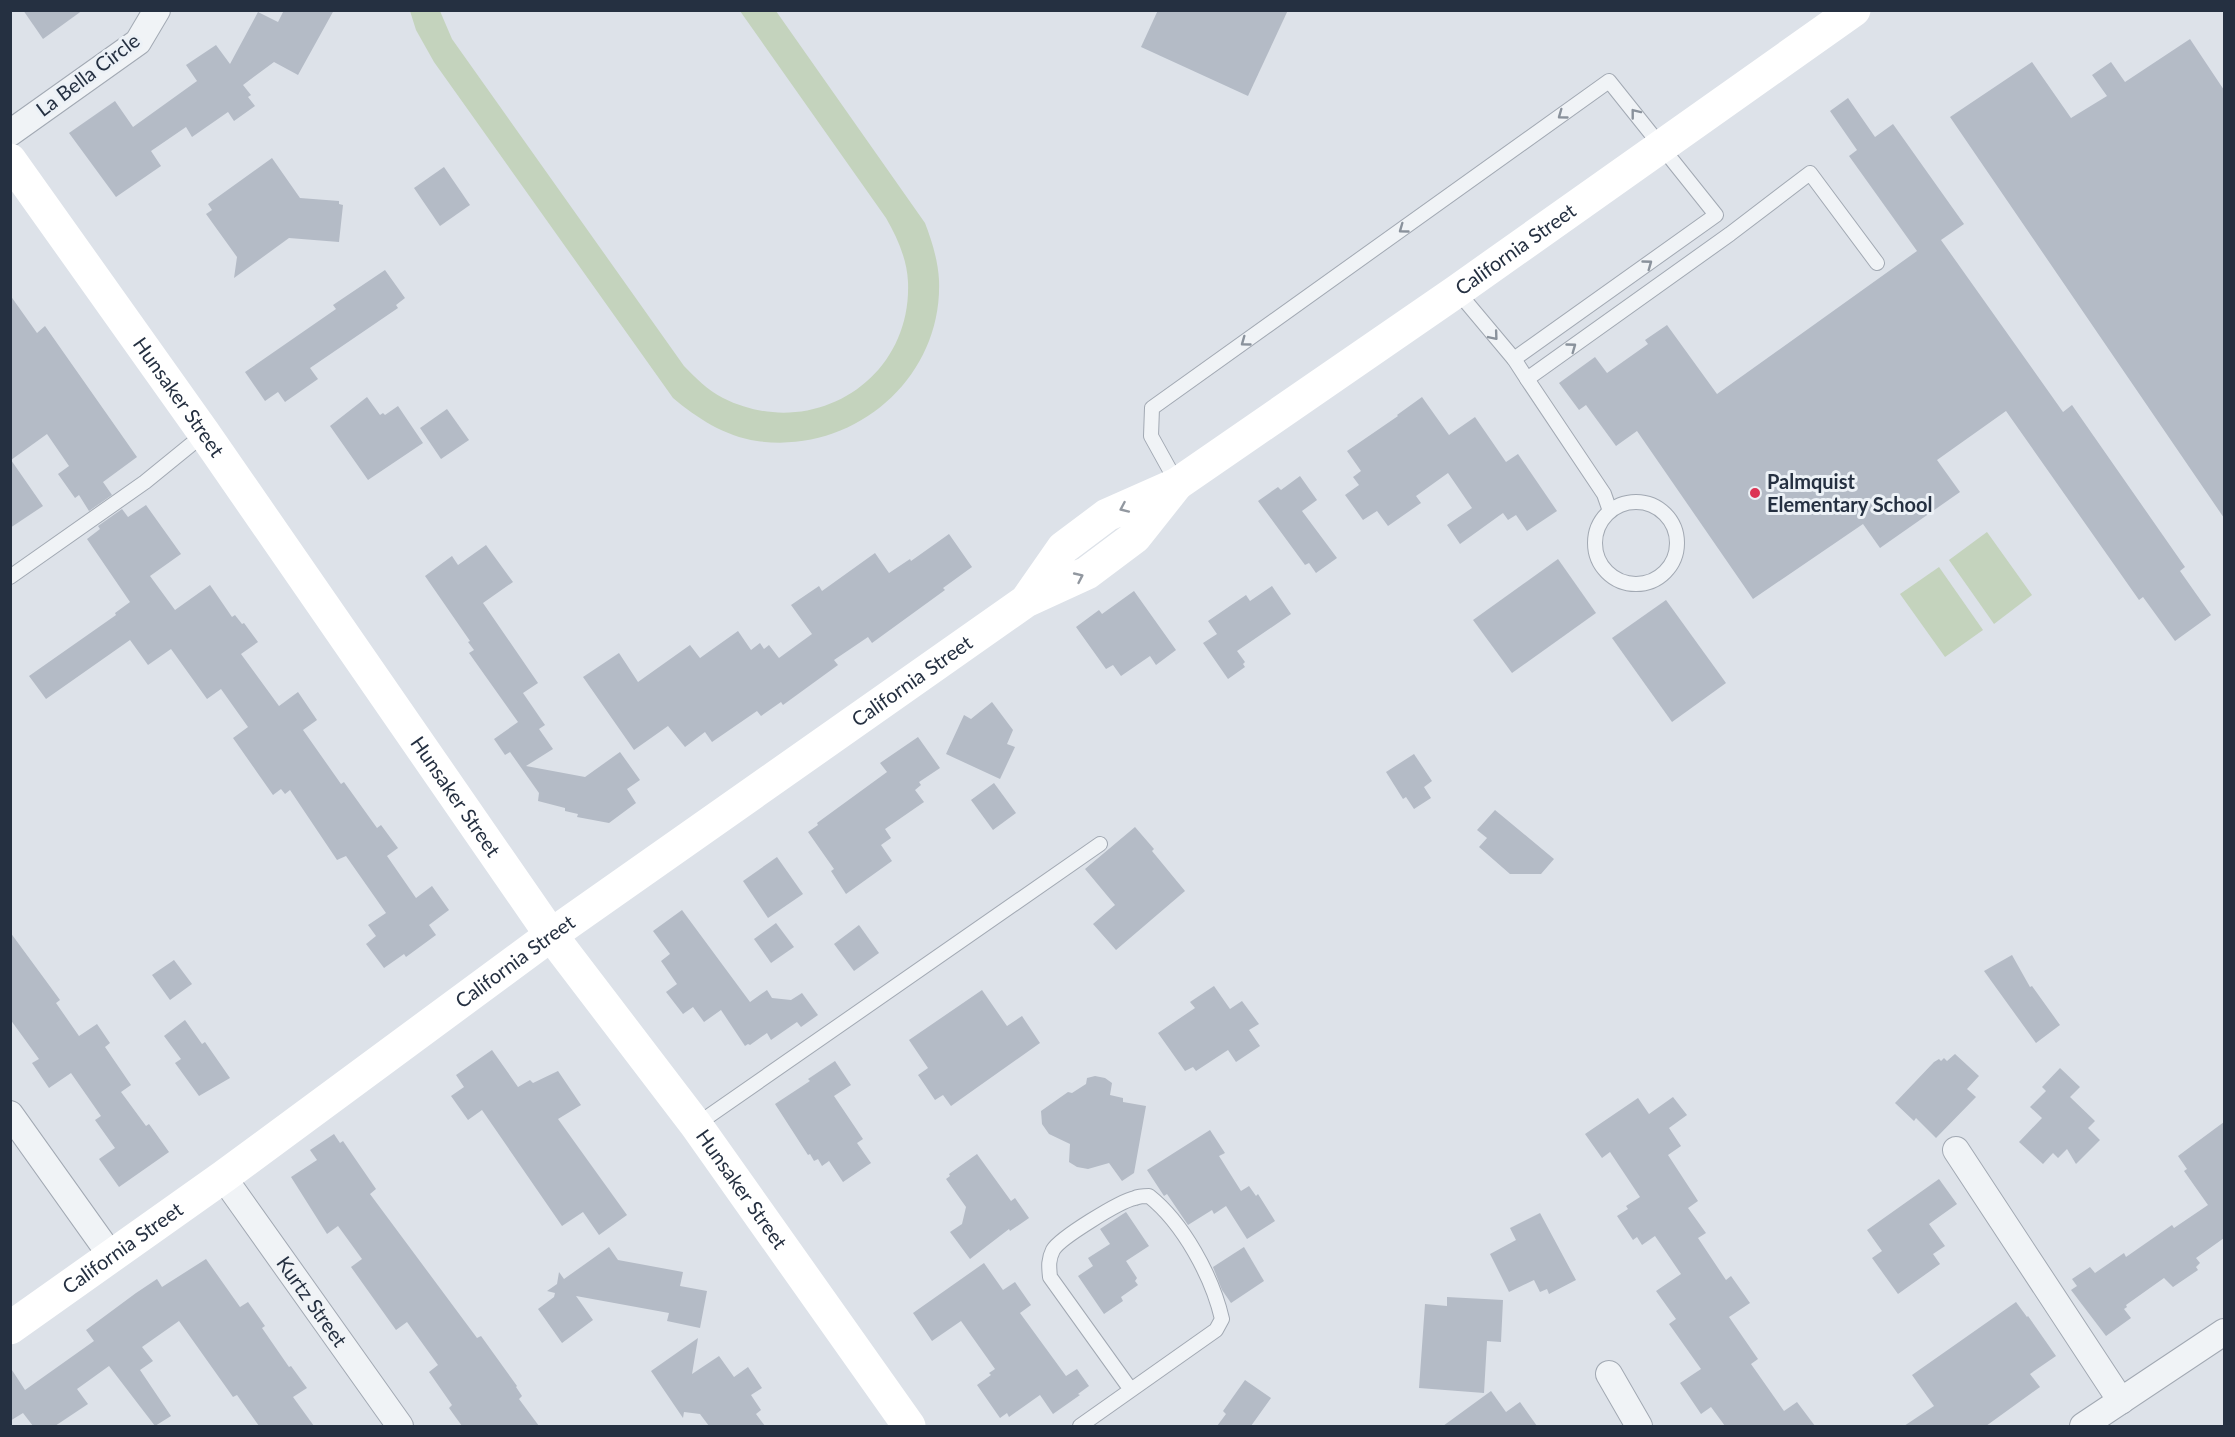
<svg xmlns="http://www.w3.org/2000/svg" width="2235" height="1437" font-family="Lato,sans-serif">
<rect width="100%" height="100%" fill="#dde2e9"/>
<!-- green -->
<g fill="#c4d3bd">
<path d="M410,11H440L452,39L684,366C696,378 707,390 723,398C810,442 912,382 908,282C907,259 897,237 886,218L740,11H776L925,223C932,241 938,261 939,280C943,379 853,455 757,441C724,436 697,418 673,398L434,62L416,30Z"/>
<path d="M1987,532L2032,595L1994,624L1949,560Z"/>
<path d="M1939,567L1983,630L1945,657L1900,594Z"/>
</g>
<!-- building -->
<g fill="#b4bbc6">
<path d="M23,10H83L43,39Z"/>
<path d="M284,10H334L298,75L274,62L243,85L251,95L248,97L255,106L234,121L228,112L192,137L186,127L151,151L161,166L116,197L69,133L115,101L133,127L197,81L186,65L216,45L230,64L258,12L278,22Z"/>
<path d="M1158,10H1288L1248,96L1141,47Z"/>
<path d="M2190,39L2224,90V518L1950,117L2032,62L2071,118L2107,96L2092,75L2111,62L2125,82Z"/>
<path d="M1848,98L1875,137L1893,124L1964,224L1941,240L2063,412L2072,405L2185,567L2180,571L2211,615L2175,641L2143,597L2139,600L2006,411L1937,460L1960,492L1880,548L1863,524L1753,599L1637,431L1616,446L1586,405L1579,410L1559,383L1595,357L1607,373L1648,344L1645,340L1667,325L1717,394L1917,251L1849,156L1857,150L1830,111Z"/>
<path d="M272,158L300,198L339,201V204L343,205L339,242L289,238L234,278L237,257L206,214L212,210L208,204Z"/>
<path d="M444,167L470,205L440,226L414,188Z"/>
<path d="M385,270L405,298L396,305L398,308L310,368L318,379L285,402L278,392L265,401L245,372L336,309L333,305Z"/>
<path d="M10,295L37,333L45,326L137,457L103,482L112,495L89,511L79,495L75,498L58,474L69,466L47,434L11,460L43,506L10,528Z"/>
<path d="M367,397L380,415L383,413L385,415L398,406L423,443L368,480L330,426Z"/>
<path d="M1422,397L1449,435L1475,417L1506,462L1518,454L1557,511L1527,531L1516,515L1508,520L1503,513L1460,544L1447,525L1472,508L1448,473L1416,496L1421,503L1388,526L1377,511L1363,520L1345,495L1359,485L1353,477L1361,471L1347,451L1398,416L1397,415Z"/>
<path d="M447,409L469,440L441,459L420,428Z"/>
<path d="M1300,476L1317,500L1302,511L1337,558L1316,573L1309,563L1305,565L1258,501L1278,487L1281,490Z"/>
<path d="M146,505L181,554L150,576L175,610L210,585L232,617L235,615L242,624L244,623L258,642L241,654L279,706L298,692L317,720L303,730L341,784L344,782L377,828L381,825L398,848L387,856L416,898L432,886L449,910L429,925L436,935L406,957L404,954L384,968L366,944L376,936L368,925L386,913L346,856L337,860L290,790L285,794L281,789L273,795L233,738L248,727L221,689L207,699L171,649L148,665L130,640L46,699L29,676L116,615L115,613L130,602L87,539L100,529L98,526L122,509L128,517Z"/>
<path d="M949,534L972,567L943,588L945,590L872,643L868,637L834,660L838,665L783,705L781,702L761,716L757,711L712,742L705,732L685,747L668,726L634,750L583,677L619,653L638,682L690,645L700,658L738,631L751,650L760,643L764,649L769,645L779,658L812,634L791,605L819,586L822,591L875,553L889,573L910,559L911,561Z"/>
<path d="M486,545L513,582L483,603L538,683L523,693L545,725L539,729L553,749L526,766L585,777L620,752L640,780L627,789L636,803L609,823L577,817L578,814L565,811V808L538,801L539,793L510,752L505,755L494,739L518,722L469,653L474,650L468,642L470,641L425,576L452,556L458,565Z"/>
<path d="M1558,559L1596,613L1512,673L1473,620Z"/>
<path d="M1272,586L1291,614L1237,651L1245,662L1243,664L1245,667L1228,679L1203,643L1217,634L1208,621L1246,595L1250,601Z"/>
<path d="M1134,591L1176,650L1156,665L1150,656L1121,676L1113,665L1106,669L1076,627L1099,610L1102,614Z"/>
<path d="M1666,600L1726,683L1672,722L1612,638Z"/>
<path d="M992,702L1013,730L1007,744L1015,747L1000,779L946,754L964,715L971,719Z"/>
<path d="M918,737L940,768L919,782L921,785L915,790L924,802L885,829L891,838L881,845L892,861L846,894L831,871L834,869L808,832L818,825L817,823L887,772L880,763Z"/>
<path d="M1414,754L1432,781L1424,787L1431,798L1414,809L1406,797L1403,799L1386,772Z"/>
<path d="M994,783L1016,813L993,830L971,800Z"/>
<path d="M1495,810L1554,859L1541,874H1510L1479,847L1487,838L1477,830Z"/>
<path d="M1135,827L1154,849L1152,851L1185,891L1116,950L1093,924L1115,905L1085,869Z"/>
<path d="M777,857L803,894L768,918L743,881Z"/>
<path d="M682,910L750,1002L767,990L772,998L791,1000L802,993L818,1015L801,1027L797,1022L771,1040L767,1033L750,1045L748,1044L745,1046L721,1010L704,1022L693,1007L683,1014L666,992L677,984L661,961L670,954L653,931Z"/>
<path d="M776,923L794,947L771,963L754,939Z"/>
<path d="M859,925L879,953L854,971L834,944Z"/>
<path d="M10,932L60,1000L56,1003L79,1036L97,1024L110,1043L105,1047L131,1085L121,1092L146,1126L149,1124L169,1152L119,1187L99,1159L115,1148L95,1120L101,1116L71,1073L49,1088L32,1063L39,1059L10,1019Z"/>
<path d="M2012,955L2030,987L2032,986L2060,1025L2036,1043L1984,971Z"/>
<path d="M174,960L192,984L170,1000L152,975Z"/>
<path d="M1214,986L1230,1009L1242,1001L1259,1024L1249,1030L1260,1046L1236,1062L1228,1050L1196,1071L1193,1067L1185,1071L1158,1033L1195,1008L1190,1002Z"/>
<path d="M982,990L1007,1026L1022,1016L1040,1043L951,1106L943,1095L935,1100L918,1075L928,1068L909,1040Z"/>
<path d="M185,1020L202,1044L205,1042L230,1078L199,1096L175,1063L181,1059L164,1036Z"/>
<path d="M492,1050L518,1087L530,1080L533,1083L558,1071L581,1105L558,1119L627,1215L599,1235L583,1212L562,1226L482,1110L468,1120L451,1096L464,1087L456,1075Z"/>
<path d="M1955,1054L1979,1076L1967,1089L1976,1097L1936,1138L1916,1118L1914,1121L1895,1103L1934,1062L1939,1059L1941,1061L1944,1058L1947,1061Z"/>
<path d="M835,1061L851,1085L834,1096L863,1139L857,1143L871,1163L843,1182L829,1161L822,1166L818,1159L814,1161L810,1154L808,1155L775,1104L810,1081L808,1079Z"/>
<path d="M2060,1068L2080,1087L2070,1097L2095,1121L2088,1128L2100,1140L2076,1164L2067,1149L2058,1158L2053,1153L2043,1164L2019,1142L2042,1118L2030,1107L2046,1091L2042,1087Z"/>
<path d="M1095,1076L1105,1078L1112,1083L1110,1095L1123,1098V1102L1146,1106L1134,1173L1122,1181L1109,1163L1088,1169L1077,1167L1069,1162L1070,1144L1049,1134L1042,1124L1041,1111L1068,1092L1072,1093L1086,1084L1087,1078Z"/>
<path d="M1673,1097L1687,1115L1669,1128L1681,1146L1668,1155L1698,1201L1688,1208L1706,1233L1698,1238L1726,1280L1731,1276L1750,1303L1729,1317L1758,1359L1751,1364L1784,1411L1797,1402L1815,1426H1725L1711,1407L1701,1414L1680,1383L1701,1369L1669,1324L1676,1319L1656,1291L1681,1274L1655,1236L1642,1245L1637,1237L1633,1240L1617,1216L1628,1209L1626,1206L1640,1197L1610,1152L1602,1158L1585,1134L1638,1098L1649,1114Z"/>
<path d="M2224,1122V1238L2196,1258L2200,1263L2196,1267L2198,1270L2173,1287L2164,1278L2126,1305L2127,1307L2124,1309L2131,1318L2106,1336L2071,1290L2077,1286L2072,1279L2090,1267L2095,1273L2124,1253L2126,1257L2172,1225L2174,1228L2208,1205L2184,1171L2187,1169L2178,1156Z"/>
<path d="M1210,1130L1225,1153L1219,1156L1241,1191L1249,1186L1256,1196L1258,1194L1275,1221L1247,1239L1226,1206L1214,1214L1212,1210L1188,1225L1167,1194L1164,1196L1147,1170Z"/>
<path d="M334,1134L340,1143L343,1141L376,1189L370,1194L477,1338L481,1336L517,1386L516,1387L522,1396L519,1399L539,1426H462L449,1408L452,1405L429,1372L438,1365L407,1322L396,1330L351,1267L362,1259L338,1226L327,1234L291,1177L317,1160L310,1150Z"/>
<path d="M977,1154L1011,1201L1015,1198L1029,1218L1010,1231L1009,1229L970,1259L950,1232L962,1224L966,1207L946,1179L950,1176L949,1174Z"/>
<path d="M1939,1179L1957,1204L1929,1224L1945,1246L1933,1254L1940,1264L1898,1294L1872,1258L1882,1251L1867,1230Z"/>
<path d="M1126,1212L1149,1246L1126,1261L1137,1278L1135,1281L1138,1285L1121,1297L1123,1301L1104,1314L1078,1276L1093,1266L1088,1258L1110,1244L1100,1229Z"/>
<path d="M1540,1213L1576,1280L1549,1294L1547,1289L1540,1292L1534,1280L1509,1292L1490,1254L1516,1240L1510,1228Z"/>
<path d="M609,1247L618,1260L683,1272L680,1286L707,1291L700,1328L667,1321L669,1313L576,1296L593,1320L562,1343L538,1309L554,1297L555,1293L547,1291L557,1284L559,1272L564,1279Z"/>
<path d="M1244,1247L1264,1281L1231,1303L1222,1290L1213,1267Z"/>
<path d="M206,1259L240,1307L248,1302L265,1326L262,1328L289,1367L291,1366L307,1388L293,1397L314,1426H259L237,1395L233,1397L179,1321L142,1347L153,1361L140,1370L171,1416L155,1426L109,1366L77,1389L88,1404L55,1426H33L23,1413L10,1421V1367L25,1390L94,1341L86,1330L136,1293L157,1279L162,1287Z"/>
<path d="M984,1263L1003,1290L1015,1282L1031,1305L1020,1313L1066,1376L1077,1369L1089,1386L1078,1394L1080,1395L1053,1414L1040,1395L1009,1417L1007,1413L1000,1418L977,1385L991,1375L989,1373L995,1369L961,1321L932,1341L913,1313Z"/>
<path d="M1447,1297L1503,1300L1501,1342L1487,1341L1484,1393L1419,1388L1425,1304L1447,1306Z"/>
<path d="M2016,1302L2027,1317L2028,1316L2056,1356L2030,1374L2040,1387L1986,1426H1904L1934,1406L1912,1375Z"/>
<path d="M698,1338L692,1374L719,1356L734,1377L748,1367L762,1388L751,1395L761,1410L756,1414L765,1426H709L700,1414L684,1412L683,1418L651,1371Z"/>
<path d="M1245,1380L1271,1398L1251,1426H1217L1226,1414L1223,1411Z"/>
<path d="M1491,1391L1506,1412L1520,1402L1537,1426H1443Z"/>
</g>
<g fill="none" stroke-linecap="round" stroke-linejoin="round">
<defs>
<g id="lane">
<path d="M1514,359L1527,379L1730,234L1810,173L1877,263"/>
<path d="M1527,379L1604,494L1610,511"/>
<path d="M1177,483L1151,436L1152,408L1609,81L1716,215L1514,359L1457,291"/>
<circle cx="1636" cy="543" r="41"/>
<path d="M10,577L145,482L204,434"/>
<path d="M696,1125L1100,844"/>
<path d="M1080,1426L1216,1330L1222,1319C1212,1276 1183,1223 1149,1196C1144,1196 1139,1196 1135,1198C1120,1201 1060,1238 1053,1250C1048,1260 1049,1267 1050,1277L1131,1390"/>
</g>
<g id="street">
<path d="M10,133L138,42L157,10"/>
<path d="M10,1114L112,1257"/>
<path d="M1956,1150L2121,1401"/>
<path id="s1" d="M223,1177L400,1426"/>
<path d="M1609,1374L1639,1426"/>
<path d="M2083,1426L2224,1332"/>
</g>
</defs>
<!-- lane casing -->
<use href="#lane" stroke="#a2a9b3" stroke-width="16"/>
<!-- street casing -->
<use href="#street" stroke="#a2a9b3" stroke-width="28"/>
<!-- lane -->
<use href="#lane" stroke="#f0f3f6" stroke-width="14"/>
<!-- street -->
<use href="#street" stroke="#f0f3f6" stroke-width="26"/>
<!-- secondary -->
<g stroke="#fff" stroke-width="33">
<path id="s2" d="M10,160L204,433L551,935L696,1125L909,1426"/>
<path id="s3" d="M1177,484L1457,291L1854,10"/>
<path id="s4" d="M10,1328L223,1177L551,935L1026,601L1087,573L1135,537L1177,484L1107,515L1063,548L1026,601"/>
</g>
</g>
<!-- one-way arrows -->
<defs><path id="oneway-chevron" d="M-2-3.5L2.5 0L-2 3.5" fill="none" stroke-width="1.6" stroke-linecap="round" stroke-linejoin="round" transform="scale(1.5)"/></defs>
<g stroke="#8a929c">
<use href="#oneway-chevron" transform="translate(1635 113) rotate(-128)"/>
<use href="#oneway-chevron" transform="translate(1562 115) rotate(144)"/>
<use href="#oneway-chevron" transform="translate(1403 229) rotate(144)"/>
<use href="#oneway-chevron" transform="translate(1648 264) rotate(-36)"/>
<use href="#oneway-chevron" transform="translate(1494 336) rotate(50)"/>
<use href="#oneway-chevron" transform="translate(1245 342) rotate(144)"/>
<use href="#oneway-chevron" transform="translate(1572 347) rotate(-36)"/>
</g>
<g stroke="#9298a0">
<use href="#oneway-chevron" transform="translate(1124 508) rotate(156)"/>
<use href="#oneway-chevron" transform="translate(1079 577) rotate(-25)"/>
</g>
<!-- markers -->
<circle fill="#dc3454" stroke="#ecf1f6" stroke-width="2" cx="1755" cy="493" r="6"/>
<g text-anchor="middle" stroke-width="6" stroke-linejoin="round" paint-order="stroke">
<!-- street labels -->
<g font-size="20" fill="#253041" stroke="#ecf1f6">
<text transform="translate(88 75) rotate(-37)" y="7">La Bella Circle</text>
<text dy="7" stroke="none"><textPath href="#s3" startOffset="412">California Street</textPath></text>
<text dy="7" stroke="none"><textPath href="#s2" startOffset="291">Hunsaker Street</textPath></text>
<text dy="7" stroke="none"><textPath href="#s4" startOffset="1110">California Street</textPath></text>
<text dy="7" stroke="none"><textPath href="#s2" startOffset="777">Hunsaker Street</textPath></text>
<text dy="7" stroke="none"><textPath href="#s4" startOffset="624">California Street</textPath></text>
<text dy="7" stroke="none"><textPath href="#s2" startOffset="1263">Hunsaker Street</textPath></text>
<text dy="7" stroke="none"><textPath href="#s4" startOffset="138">California Street</textPath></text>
<text dy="7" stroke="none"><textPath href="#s1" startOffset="153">Kurtz Street</textPath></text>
</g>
<!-- poi labels -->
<g font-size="20" font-weight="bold" fill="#253041" stroke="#ecf1f6" text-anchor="start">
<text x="1767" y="489">Palmquist<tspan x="1767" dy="23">Elementary School</tspan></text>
</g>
</g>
<!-- border -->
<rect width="2235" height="1437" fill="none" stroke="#253041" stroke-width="24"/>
</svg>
